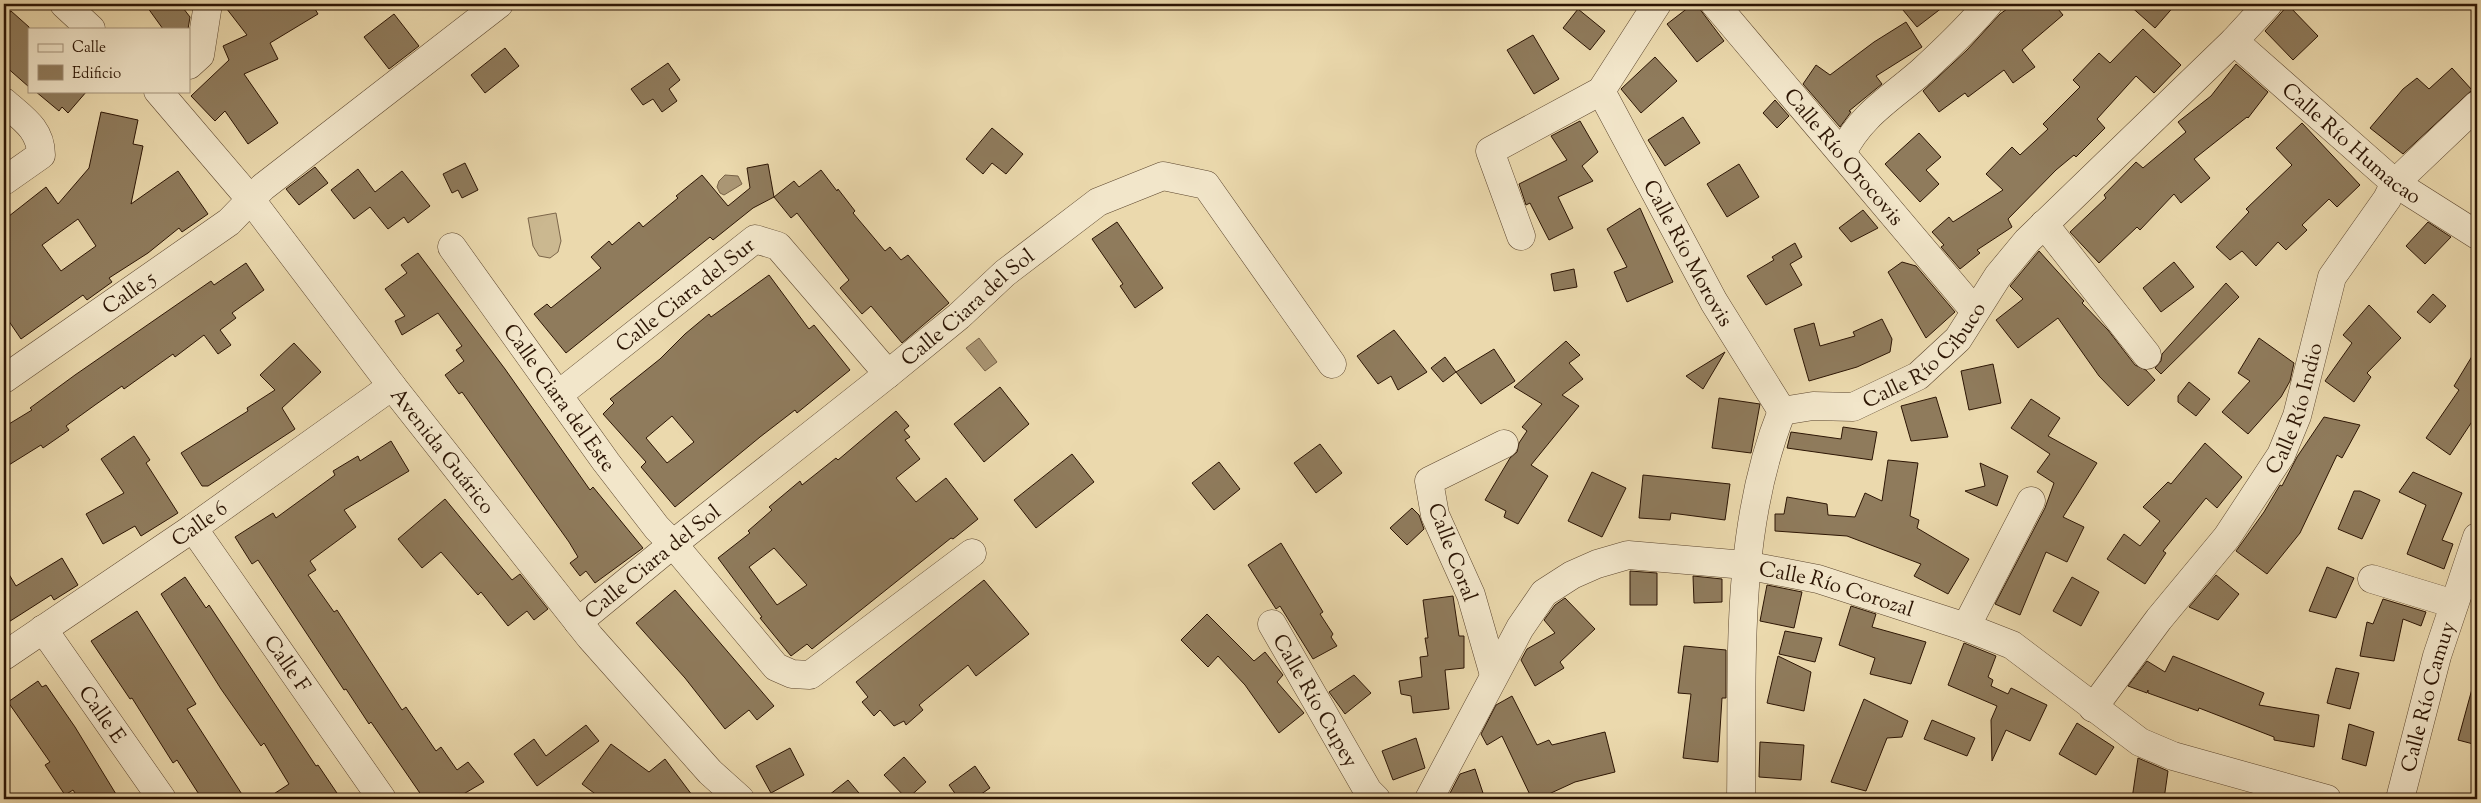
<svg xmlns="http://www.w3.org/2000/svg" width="2481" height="803" font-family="'Sorts Mill Goudy',serif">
<rect width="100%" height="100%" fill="#ebd9ad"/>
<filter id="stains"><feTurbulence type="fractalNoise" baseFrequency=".004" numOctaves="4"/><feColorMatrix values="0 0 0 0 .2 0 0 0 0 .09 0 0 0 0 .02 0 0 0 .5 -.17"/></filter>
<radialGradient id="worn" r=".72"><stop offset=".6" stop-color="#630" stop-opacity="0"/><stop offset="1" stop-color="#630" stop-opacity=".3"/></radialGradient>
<!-- green -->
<path fill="#cbb890" stroke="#7c664a" d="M556,213L561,241L558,252L550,258L539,256L533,246L528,218Z"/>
<!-- water -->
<g fill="#aa9674" stroke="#786247">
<path d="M725,175L738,176L742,184L724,195L720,193L717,187L719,181Z"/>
<path d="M979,338L997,362L985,371L966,348Z"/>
</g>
<!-- building -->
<g fill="#8f7b5c" stroke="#2c1504" fill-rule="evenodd">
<path d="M145,4H180L190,17L188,29H163Z"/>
<path d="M223,4H312L318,14L270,43L278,59L244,74L278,123L248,144L225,111L215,121L191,96L229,60L223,46L247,35Z"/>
<path d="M1693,4H1696L1724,41L1697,62L1667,24Z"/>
<path d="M1898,4H1947L1917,27Z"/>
<path d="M2014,4H2054L2063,15L2022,50L2035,67L2013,83L2004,70L1968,97L1965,93L1939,112L1923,91L1967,50L2000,14Z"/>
<path d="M2128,4H2176L2155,28Z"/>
<path d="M2288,5L2318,36L2293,60L2265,31Z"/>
<path d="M1578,9L1605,31L1590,50L1563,28Z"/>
<path d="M11,11L29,27V87L4,65V20Z"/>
<path d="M394,14L419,46L389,69L364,37Z"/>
<path d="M1906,22L1922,47L1876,76L1882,84L1849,111L1851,112L1840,127L1803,84L1816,65L1830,75L1874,42Z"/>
<path d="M2143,29L2181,65L2154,93L2136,76L2097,119L2105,128L2076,157L2074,155L2056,170L2008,219L2012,227L1977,250L1980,253L1960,269L1941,247L1944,245L1932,232L1949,217L1953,222L2003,190L1986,174L2012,147L2020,155L2048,129L2043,124L2080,87L2073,80L2099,53L2110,63Z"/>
<path d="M1533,35L1559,79L1534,94L1507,50Z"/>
<path d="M505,48L519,66L485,93L471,75Z"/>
<path d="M1655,57L1677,81L1641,113L1621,89Z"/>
<path d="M668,63L680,80L669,89L677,101L662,112L653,99L643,105L631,89Z"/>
<path d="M2236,64L2268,92L2248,118L2247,117L2194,159L2210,178L2181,203L2174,194L2140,230L2137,227L2099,263L2070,232L2106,198L2104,195L2136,162L2143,168L2186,132L2178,122L2211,96Z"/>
<path d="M2452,68L2472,90L2403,154L2370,128L2403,89L2417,78L2429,89Z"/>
<path d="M35,91H87L68,113L62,107L59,111Z"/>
<path d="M1775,100L1789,116L1777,128L1763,113Z"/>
<path d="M101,112L138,120L133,144L143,146L131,204L178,171L208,214L182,232L179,228L148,253L109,278L112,282L87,300L83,295L21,339L4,314V220L46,187L58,204L89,168ZM78,219L96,246L61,271L42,245Z"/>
<path d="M1683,117L1700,143L1665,166L1648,140Z"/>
<path d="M1580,121L1598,152L1582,166L1593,181L1558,197L1573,228L1549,240L1530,203L1526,205L1519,184L1567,160L1551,136Z"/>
<path d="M2302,123L2360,185L2337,207L2329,199L2302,225L2307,230L2286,250L2278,242L2256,266L2242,251L2230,260L2216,247L2249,212L2246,209L2292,165L2276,148Z"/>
<path d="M992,128L1023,154L1006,174L992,163L983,174L966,159Z"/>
<path d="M1919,133L1941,157L1926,170L1939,184L1920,202L1885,164Z"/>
<path d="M465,163L478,190L462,198L458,190L452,193L443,174Z"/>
<path d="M768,164L774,197L753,208L713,240L710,237L566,353L534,314L547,304L551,308L601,268L591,257L609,241L612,245L639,222L643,227L678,198L676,196L702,175L728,206L750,188L747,168Z"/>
<path d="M1739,164L1759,197L1727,217L1707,184Z"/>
<path d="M315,167L328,183L299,205L286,189Z"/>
<path d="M358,169L375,192L402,171L430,206L408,223L404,217L388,229L370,207L354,219L331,190Z"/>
<path d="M821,170L837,191L838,189L855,211L853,213L885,251L890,247L901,260L908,255L949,303L902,343L871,306L862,314L840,288L849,280L797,213L791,218L774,197L794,181L799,187Z"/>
<path d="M1640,208L1673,282L1627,302L1614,272L1627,267L1607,229Z"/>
<path d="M1863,210L1878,228L1851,242L1839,228Z"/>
<path d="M1117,222L1163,288L1135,308L1120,286L1123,284L1092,239Z"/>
<path d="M2428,222L2451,237L2425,264L2406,246Z"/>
<path d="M1795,243L1802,257L1790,264L1802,285L1766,305L1747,276L1774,260L1772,257Z"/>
<path d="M2039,251L2084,301L2082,303L2108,330L2135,365L2146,370L2155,380L2128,406L2099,376L2058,318L2018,348L1996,320L2023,299L2010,286Z"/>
<path d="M418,253L505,369L590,490L593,487L643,548L595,583L586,571L580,576L570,563L578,557L569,542L462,392L459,394L445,375L464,361L456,350L462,346L438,313L402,335L395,321L405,316L385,289L407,273L401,265Z"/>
<path d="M1902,262L1916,266L1955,312L1926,338L1888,272Z"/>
<path d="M2174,262L2194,287L2161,312L2143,288Z"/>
<path d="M246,263L264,290L232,313L236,318L220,330L231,345L218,354L204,335L175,357L173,354L124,389L122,386L95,405L66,426L69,430L43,448L41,445L4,468V427L32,410L30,408L75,375L211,281L214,285Z"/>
<path d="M1574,269L1577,287L1554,291L1551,274Z"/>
<path d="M769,275L809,329L814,325L850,370L797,413L795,410L760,437L675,507L641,467L646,462L603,414L614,403L610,399L660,359L685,334L709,314L711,317ZM672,416L694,442L667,463L646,438Z"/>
<path d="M2226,283L2239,297L2161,374L2155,368L2161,361L2162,354Z"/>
<path d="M2433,294L2446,306L2430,323L2417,312Z"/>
<path d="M2369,305L2401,338L2367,373L2371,377L2354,402L2325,381L2352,343L2343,335Z"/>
<path d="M1882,319L1892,339L1890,352L1857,367L1809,381L1794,329L1814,323L1820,346L1855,336L1853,332Z"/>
<path d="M1394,330L1427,372L1398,390L1391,376L1378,384L1357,356Z"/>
<path d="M2259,338L2294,363L2290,381L2281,397L2248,434L2222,412L2250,381L2238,373Z"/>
<path d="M1566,341L1580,355L1569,363L1583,379L1562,395L1579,406L1531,465L1548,476L1518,524L1504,517L1506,511L1485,500L1510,458L1517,452L1519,443L1527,431L1522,427L1542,404L1514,387Z"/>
<path d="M294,343L321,372L282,408L295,429L208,486H202L181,453L248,411L247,408L275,390L260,375Z"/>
<path d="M2477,348V414L2450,455L2426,438L2459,390L2454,386Z"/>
<path d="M1494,349L1515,381L1481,404L1456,372Z"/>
<path d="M1725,352L1703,389L1686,376Z"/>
<path d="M1445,357L1456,372L1443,382L1431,368Z"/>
<path d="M1993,364L2001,403L1969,410L1961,371Z"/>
<path d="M2189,382L2210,399L2196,416L2178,402V396Z"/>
<path d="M1000,387L1029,424L984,462L954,424Z"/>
<path d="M1936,397L1948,437L1911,441L1901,406Z"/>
<path d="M1719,398L1760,404L1751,453L1712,448Z"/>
<path d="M2031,399L2060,418L2048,436L2097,463L2063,517L2084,527L2067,562L2046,552L2020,615L1995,604L2045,508L2054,483L2037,472L2050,454L2011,428Z"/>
<path d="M896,411L909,426L904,430L910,437L905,440L920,459L896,478L916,502L946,478L978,519L953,539L951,538L812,649L807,644L791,656L760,618L762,617L718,558L750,533L748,531L772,510L769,507L800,481L802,485L836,458L838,460ZM774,548L807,585L777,605L749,567Z"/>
<path d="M2324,417L2360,425L2342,458L2337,455L2300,533L2267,574L2236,551L2264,512L2280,485L2282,486L2297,457Z"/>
<path d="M1843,427L1877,432L1872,460L1787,448L1791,432L1841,439Z"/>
<path d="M134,436L150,460L146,463L178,513L141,536L135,526L103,544L86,514L124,493L101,459Z"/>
<path d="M391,441L409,471L344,510L356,527L310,561L316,570L308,575L334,612L337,610L402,710L406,707L436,751L441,747L457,770L468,762L484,782L455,799H424L371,722L369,724L346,689L344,690L258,560L252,564L235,537L273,513L276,518L335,475L333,471L358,456L360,461Z"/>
<path d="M2205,443L2242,477L2217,508L2206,498L2163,551L2166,553L2145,584L2107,559L2124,534L2140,546L2160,521L2143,507L2168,482L2171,484Z"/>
<path d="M1320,444L1342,473L1316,493L1294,463Z"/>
<path d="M1072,454L1094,482L1036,528L1014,500Z"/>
<path d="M1888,460L1918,463L1910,516L1919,520L1917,528L1969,559L1948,594L1914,576L1921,564L1847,536L1775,531V514H1784L1787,497L1827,504L1828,515L1855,517L1865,493L1882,501Z"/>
<path d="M1219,462L1240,489L1214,510L1192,483Z"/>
<path d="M1980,463L2008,476L1997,506L1965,491L1985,486Z"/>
<path d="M1592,472L1626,488L1602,537L1568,521Z"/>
<path d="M2413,472L2462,493L2442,540L2453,544L2444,569L2407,554L2426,505L2399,492Z"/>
<path d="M1643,475L1730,484L1725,520L1671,513L1670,520L1639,518Z"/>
<path d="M2354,491H2360L2380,500L2362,539L2338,529Z"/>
<path d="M445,499L512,580L520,574L548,609L534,620L527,611L508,626L481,592L478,595L441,552L422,568L398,539Z"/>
<path d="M1412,508L1419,515L1424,529L1407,545L1390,528Z"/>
<path d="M1281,543L1323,612L1320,614L1333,634L1331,637L1337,646L1313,659L1280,606L1276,609L1248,565Z"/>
<path d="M62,558L78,585L54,600L51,595L4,625V566L16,586Z"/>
<path d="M2327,567L2354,578L2336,618L2309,611Z"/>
<path d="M1630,571L1657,573V605H1630Z"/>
<path d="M2216,575L2239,594L2218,620L2189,607Z"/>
<path d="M1693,576L1722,579V602L1694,603Z"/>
<path d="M185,577L206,608L209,605L316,766L318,765L341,799H266L289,784L264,743L261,746L221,689L161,594Z"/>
<path d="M2072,577L2099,592L2081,626L2053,611Z"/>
<path d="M984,580L1029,634L976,676L968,665L919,705L923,710L906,725L904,721L894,726L880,710L874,716L862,702L868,697L856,682Z"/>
<path d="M1767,585L1802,592L1794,628L1760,621Z"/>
<path d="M675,590L774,706L757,720L749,710L725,729L685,678L636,623Z"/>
<path d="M1453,596L1459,636H1464V668L1445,670L1449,709L1413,713L1411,696L1401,694L1399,681L1422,677L1420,657L1428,656L1425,638H1428L1423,600Z"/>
<path d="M1565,598L1595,629L1560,662L1564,668L1535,686L1521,660L1527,649L1555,633L1544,620L1555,605Z"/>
<path d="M2383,599L2426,612L2421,626L2403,619L2394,661L2360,656L2367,622L2373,624Z"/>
<path d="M1851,606L1876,614L1872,627L1926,642L1911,684L1870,674L1875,658L1839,645Z"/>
<path d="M137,611L196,704L187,709L245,799H202L177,760L173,763L132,698L130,699L91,641Z"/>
<path d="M1207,614L1254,661L1265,652L1283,675L1277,682L1304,713L1279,733L1245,685L1218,656L1208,667L1181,640Z"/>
<path d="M1785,631L1822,638L1815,662L1779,654Z"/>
<path d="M1964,643L1996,656L1988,677L1993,680L1991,686L2008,694L2011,688L2047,705L2030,741L2006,730L1992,761L1991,720L1997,706L1948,685Z"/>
<path d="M1684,646L1726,650V698H1722L1718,762L1683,758L1691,694L1678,693Z"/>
<path d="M1778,656L1811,672L1804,711L1767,703Z"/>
<path d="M2173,656L2264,693L2259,705L2319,715L2314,747L2274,740V737L2199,708L2198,711L2148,693V690L2147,693L2128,686L2147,661L2165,672Z"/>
<path d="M2336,668L2359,673L2350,709L2327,703Z"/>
<path d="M1354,675L1371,693L1345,714L1329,692Z"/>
<path d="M38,681L42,687L46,685L75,727L119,799H79L73,790L65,795L45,765L50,762L8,702Z"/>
<path d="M2472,689H2477V745L2458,740Z"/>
<path d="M1512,696L1537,745L1549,740L1552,745L1605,732L1615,772L1575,782L1538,799H1532L1502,736L1487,745L1481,734L1496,705Z"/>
<path d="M1864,699L1908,721L1902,737L1887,738L1866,791L1831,782Z"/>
<path d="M1932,720L1975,738L1967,756L1924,739Z"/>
<path d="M2077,723L2114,747L2096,775L2059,754Z"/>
<path d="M2349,724L2374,732L2366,766L2342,759Z"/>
<path d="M586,725L599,741L537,786L514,754L534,739L546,756Z"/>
<path d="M1416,738L1425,768L1393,780L1382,751Z"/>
<path d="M1760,742L1804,745L1801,780L1759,777Z"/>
<path d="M611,744L649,772L665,759L695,799H602L582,784Z"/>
<path d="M790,748L804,775L771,793L756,766Z"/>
<path d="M904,757L926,782L907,799L884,775Z"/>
<path d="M2138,758L2168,771L2164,799H2132Z"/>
<path d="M975,766L990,788L974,799H959L949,785Z"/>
<path d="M1475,769L1485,799H1447L1460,774Z"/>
<path d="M848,780L864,799H824Z"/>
</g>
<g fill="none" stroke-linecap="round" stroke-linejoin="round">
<defs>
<g id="minor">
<path d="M64,4L91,29"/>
<path id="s1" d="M1715,4L1974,310"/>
<path id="s2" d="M2234,41L2395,183L2477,235"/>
<path d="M189,65L200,55L208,4"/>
<path id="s3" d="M158,91L251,200L392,386L590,637L710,772L740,799"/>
<path id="s4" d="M1601,91L1714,302L1782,411"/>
<path d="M4,102C22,118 41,129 41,155L4,181"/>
<path d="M1842,153C1861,115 1890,99 1921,72C1945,50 1968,28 1988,4"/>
<path d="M2044,224L2147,355"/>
<path d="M1521,236L1490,151L1601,91L1657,4"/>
<path id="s5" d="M452,247L606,462L657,528L673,544L776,667L792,674L810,675L972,553"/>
<path id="s6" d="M4,379L229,222L263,187L499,4"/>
<path id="s7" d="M558,395L755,239L778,246L888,374"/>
<path id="s8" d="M193,528L382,799"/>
<path d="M2372,579L2454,604"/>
<path id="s9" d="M578,622L673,544L888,374L959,316L1005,273L1098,202L1163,176L1206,185L1332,364"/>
<path id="s10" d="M1272,624L1368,791L1376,799"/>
<path d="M1966,627L2031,501"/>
<path id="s11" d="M43,629L162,799"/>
<path id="s12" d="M4,656L193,528L392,386"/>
<path d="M1494,675L1471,595L1435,515L1429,481L1504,444"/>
<path id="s13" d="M2093,708L2159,619L2227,537L2281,455L2297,416L2332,277L2387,199L2395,183L2477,105"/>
<path id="s14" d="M1429,799L1520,628L1544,593L1572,575L1597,564L1628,555L1745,565L1818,579L1966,627L2012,645L2140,742L2173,756L2327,799"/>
<path id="s15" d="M1741,799C1743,672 1733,532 1782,411L1813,406L1853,407L1918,376L1958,339L1998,276L2027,241L2234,41L2268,4"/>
<path id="s16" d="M2400,799L2437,656L2477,537"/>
</g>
</defs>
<!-- minor casing -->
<use href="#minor" stroke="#5c462e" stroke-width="29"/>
<!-- minor -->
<use href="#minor" stroke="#f2e6ca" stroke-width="28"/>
</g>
<g text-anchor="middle" stroke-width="5" stroke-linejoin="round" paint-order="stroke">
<!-- street labels -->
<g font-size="21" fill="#2c1504" stroke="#f2e6ca">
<text dy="7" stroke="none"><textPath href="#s2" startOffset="156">Calle Río Humacao</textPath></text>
<text dy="7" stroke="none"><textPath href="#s1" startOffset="200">Calle Río Orocovis</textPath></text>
<text dy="7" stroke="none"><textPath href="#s4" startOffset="184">Calle Río Morovis</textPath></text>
<text dy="7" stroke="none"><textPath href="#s6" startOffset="152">Calle 5</textPath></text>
<text dy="7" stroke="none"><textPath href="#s7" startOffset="162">Calle Ciara del Sur</textPath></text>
<text dy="7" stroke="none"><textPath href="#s9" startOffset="501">Calle Ciara del Sol</textPath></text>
<text dy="7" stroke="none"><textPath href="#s15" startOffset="554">Calle Río Cibuco</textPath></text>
<text dy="7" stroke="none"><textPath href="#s5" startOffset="185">Calle Ciara del Este</textPath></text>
<text dy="7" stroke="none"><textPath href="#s13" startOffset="364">Calle Río Indio</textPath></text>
<text dy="7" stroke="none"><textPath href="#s3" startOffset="459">Avenida Guárico</textPath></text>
<text dy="7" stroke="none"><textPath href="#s12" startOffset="236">Calle 6</textPath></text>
<text transform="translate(1453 552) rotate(69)" y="7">Calle Coral</text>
<text dy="7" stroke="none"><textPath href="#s9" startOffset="96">Calle Ciara del Sol</textPath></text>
<text dy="7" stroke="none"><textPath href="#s14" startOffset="541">Calle Río Corozal</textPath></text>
<text dy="7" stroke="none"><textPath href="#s8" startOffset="165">Calle F</textPath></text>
<text dy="7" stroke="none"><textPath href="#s16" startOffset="106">Calle Río Camuy</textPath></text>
<text dy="7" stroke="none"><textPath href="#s10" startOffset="88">Calle Río Cupey</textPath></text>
<text dy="7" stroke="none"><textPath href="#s11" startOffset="104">Calle E</textPath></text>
</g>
</g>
<!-- margin -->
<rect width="2481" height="803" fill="none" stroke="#ebd9ad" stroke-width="20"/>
<rect x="5" y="5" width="2471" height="793" fill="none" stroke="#2c1504" stroke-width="2.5"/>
<rect x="10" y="10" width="2461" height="783" fill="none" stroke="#2c1504"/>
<!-- legend -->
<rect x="28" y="28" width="162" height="65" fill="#f2e6ca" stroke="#a3927b"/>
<rect x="38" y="44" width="25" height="8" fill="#f2e6ca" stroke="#a3927b"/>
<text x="72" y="52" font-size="15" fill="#2c1504">Calle</text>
<rect x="38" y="65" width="25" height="15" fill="#8f7b5c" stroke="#a3927b"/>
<text x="72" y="78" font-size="15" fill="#2c1504">Edificio</text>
<rect width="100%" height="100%" filter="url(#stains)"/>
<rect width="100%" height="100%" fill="url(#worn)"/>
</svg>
